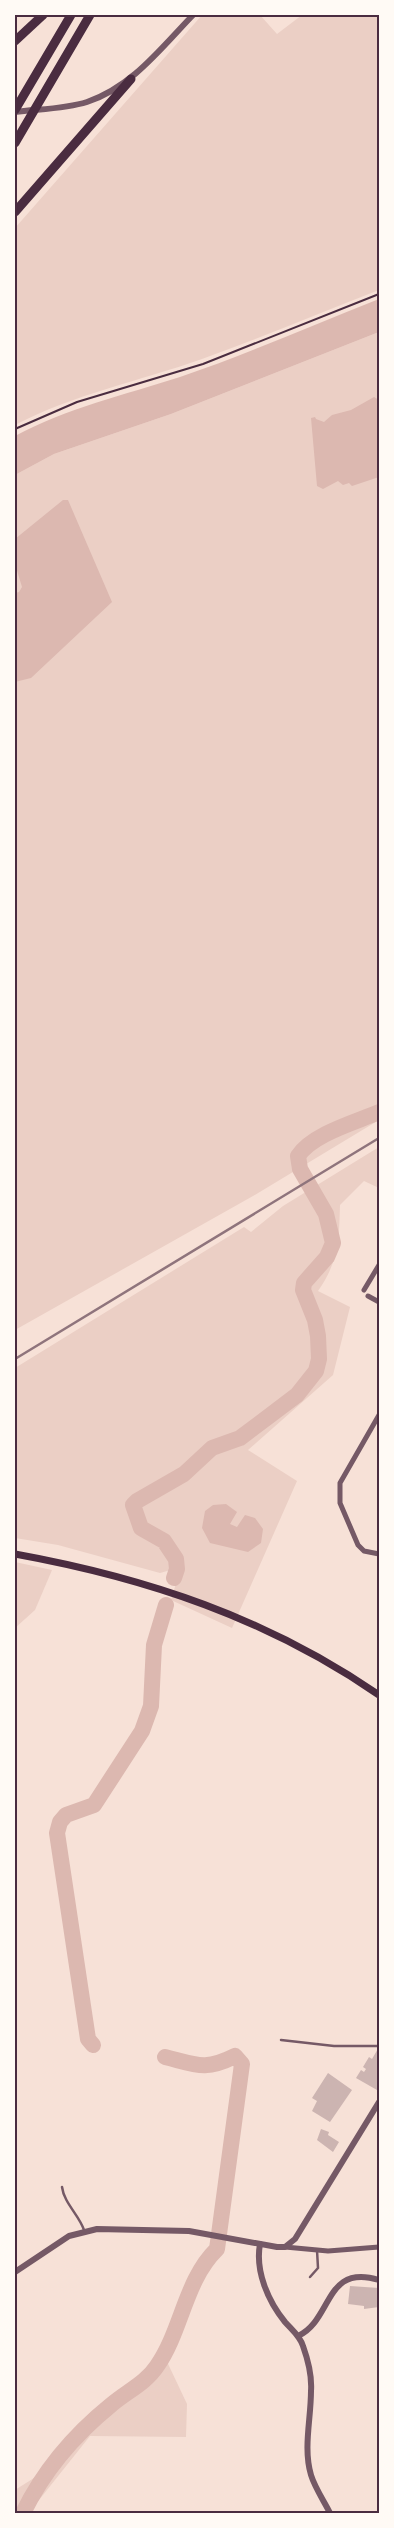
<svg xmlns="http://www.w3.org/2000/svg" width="394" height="2528" font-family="'IBM Plex Sans',sans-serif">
<rect width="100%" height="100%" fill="#f7e1d7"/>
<!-- green -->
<g fill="#ebcfc5">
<path d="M202,15H260L277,34L302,15H379V290C320,313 261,338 202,359C140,381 74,394 15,425V228Z"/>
<path d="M379,332V1120L253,1196L15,1330V475L54,454L171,414Z"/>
<path d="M379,1147V1188L364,1181L340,1205C339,1240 339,1261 318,1291L350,1307L333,1375L248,1450L297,1481L232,1628L171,1600L181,1567L160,1573L58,1545L15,1538V1368L244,1227L251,1232L283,1206Z"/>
<path d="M15,1562L52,1570L35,1610L15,1628Z"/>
<path d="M161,2349L187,2404L186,2437L90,2436L31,2510L34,2513H15V2490L34,2478L85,2420L152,2365Z"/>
</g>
<!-- water -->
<g fill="#dcb8b0">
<path d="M379,299V332L171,414L54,454L15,475V436C67,408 124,395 180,377C247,354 313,325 379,299Z"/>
<path d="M374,397L379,400V477L352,486L349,483L343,485L338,481L323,489L317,486L311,418L315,417L316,419L324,422L332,415L351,410Z"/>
<path d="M63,500H68L112,602L31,678L15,682V593L19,592L22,587L15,564V539Z"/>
<path d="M226,1504L237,1512L230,1524L237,1527L245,1515L255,1518L263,1529L261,1543L248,1552L210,1543L202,1528L205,1511L213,1505Z"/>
</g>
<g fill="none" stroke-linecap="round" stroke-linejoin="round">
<!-- river -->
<g stroke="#dcb8b0" stroke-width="16">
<path d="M174,1578L177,1569L176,1559L164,1541L141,1528L133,1505L137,1501L184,1474L212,1448L240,1438L297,1395L316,1371L319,1359L318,1336L315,1320L303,1290L304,1283L327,1257L333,1243L326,1214L300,1169L298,1156C312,1134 356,1122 379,1112"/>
<path d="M93,2045L88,2039L57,1833L60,1822L66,1815L94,1805L142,1731L151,1706L154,1645L166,1605"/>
<path d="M23,2513C44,2470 74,2435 111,2405C126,2392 146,2383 157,2366C182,2330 185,2280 217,2249L242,2064L235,2056C205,2071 197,2065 165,2057"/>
</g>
</g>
<!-- building -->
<g fill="#ccb4b1">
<path d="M379,2047V2087L377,2090L356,2078L361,2070L364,2072L366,2069L363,2067L369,2057L372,2059Z"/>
<path d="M328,2073L352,2090L330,2122L312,2111L317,2101L312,2098Z"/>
<path d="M321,2129L329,2132L328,2135L339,2142L333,2152L317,2140Z"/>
<path d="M350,2286L379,2288V2307L364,2309V2306L348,2304Z"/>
</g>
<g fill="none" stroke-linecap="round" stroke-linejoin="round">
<!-- path -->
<g stroke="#4a2c40" stroke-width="2">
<path d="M15,429L77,402L203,364L379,294"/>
<path d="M15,2291V2309"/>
</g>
<!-- service -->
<g stroke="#755966" stroke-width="2.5">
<path d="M281,2040L334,2046H379"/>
<path d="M62,2187C64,2203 79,2215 84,2230"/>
<path d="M310,2277L318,2268L317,2250"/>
</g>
<!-- minor -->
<g stroke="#755966" stroke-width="5">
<path d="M364,1290L379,1265"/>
<path d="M368,1296L379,1302"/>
<path d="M379,1415L340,1483V1503L358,1545L364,1551L379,1554"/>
<path d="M285,2247L328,2251L379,2247"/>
</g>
<!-- tertiary -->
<g stroke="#755966" stroke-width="6">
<path d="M15,112C39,109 65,109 87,102C132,87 161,48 193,15"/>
<path d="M260,2244C255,2271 268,2301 285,2322C292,2330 300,2336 303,2346C308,2360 312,2377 311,2391C311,2419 303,2448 311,2475C315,2488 324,2501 330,2513"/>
<path d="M15,2272L69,2236L97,2229L189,2231L277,2247H285L295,2239L379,2102"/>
<path d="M298,2336C333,2320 324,2263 379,2280"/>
</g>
<!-- secondary -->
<path stroke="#4a2c40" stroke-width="7" d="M15,1554C147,1578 267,1618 379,1695"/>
<!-- trunk -->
<g stroke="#4a2c40" stroke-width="9">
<path d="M15,41L43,15"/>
<path d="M15,110L71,15"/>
<path d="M15,143L90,15"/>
<path d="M15,212L131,79"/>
</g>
<!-- rail -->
<path stroke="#8f747c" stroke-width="2.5" d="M15,1359L379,1138"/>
</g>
<!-- border -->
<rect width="394" height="2528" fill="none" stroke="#fffaf5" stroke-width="32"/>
<rect x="16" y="16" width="362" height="2496" fill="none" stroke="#4a2c40" stroke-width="2"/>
</svg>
